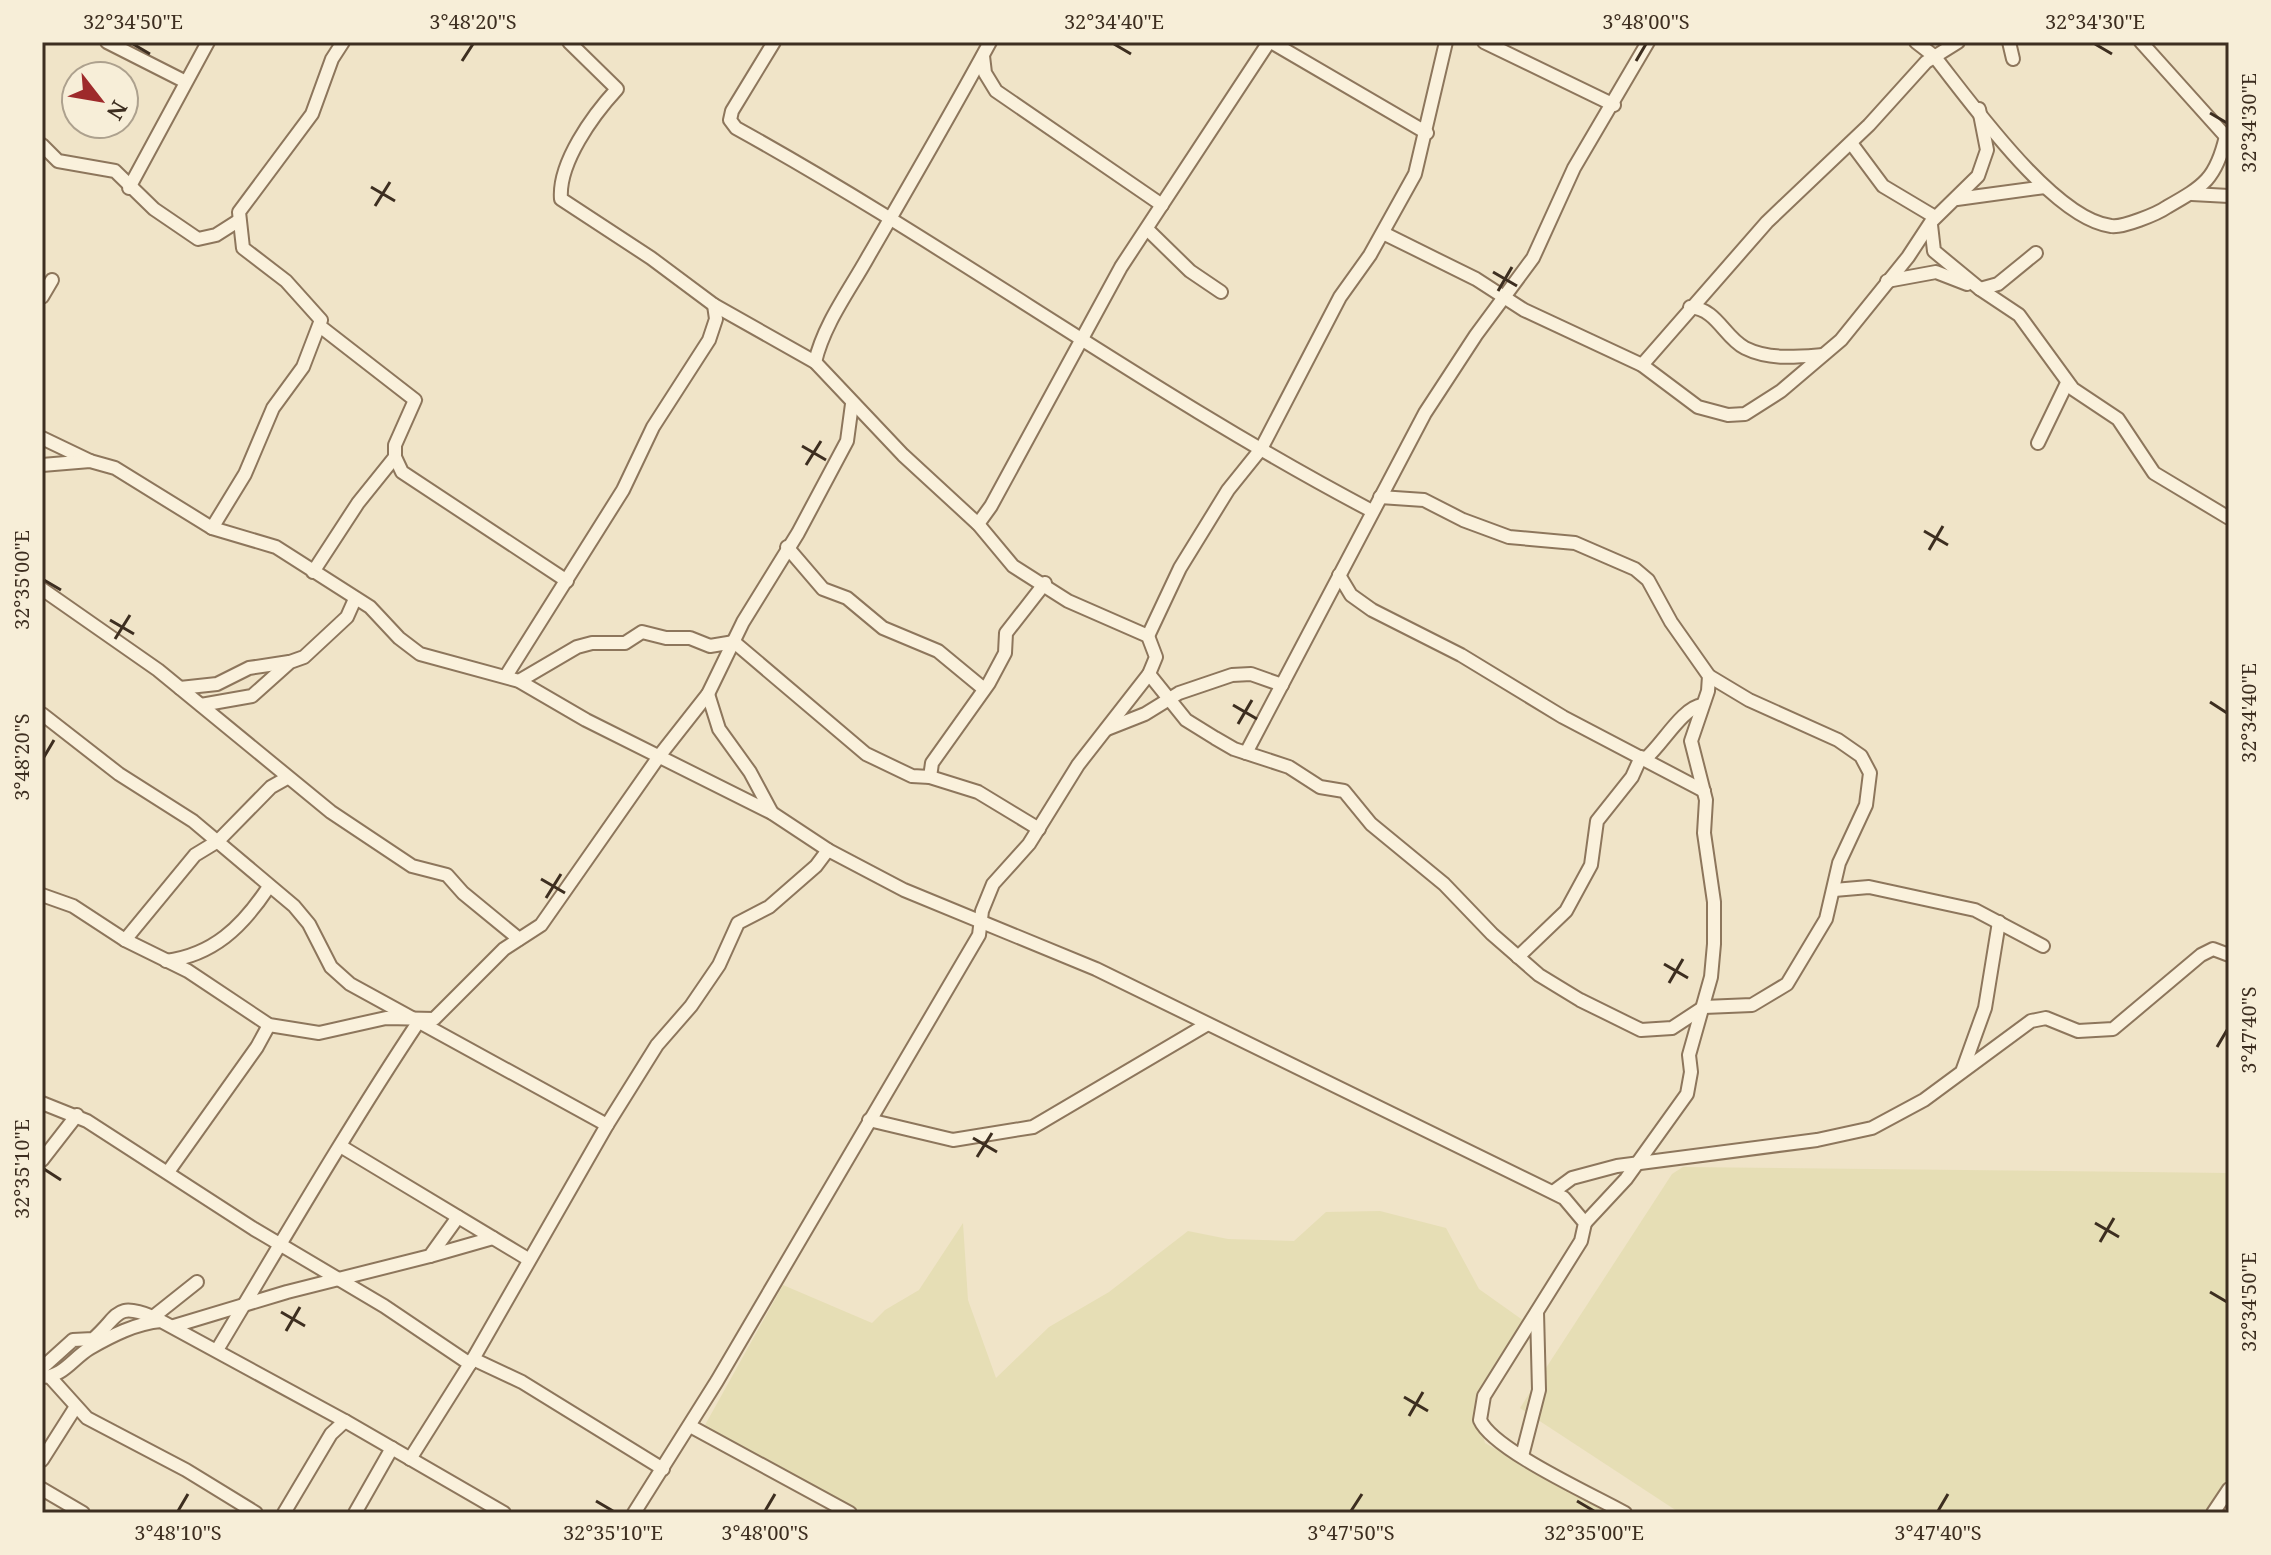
<svg xmlns="http://www.w3.org/2000/svg" width="2271" height="1555" font-family="'Noto Serif',serif">
<rect width="100%" height="100%" fill="#f0e4c8"/>
<!-- farmland -->
<g fill="#e6deb5">
<path d="M1683,1167L2229,1173V1480L2207,1513H1680L1520,1408L1672,1174Z"/>
<path d="M1380,1211L1446,1228L1479,1289L1524,1321L1497,1360L1475,1403L1485,1443L1609,1513H853L705,1425L783,1285L872,1323L885,1310L919,1290L963,1223L968,1300L996,1378L1049,1327L1109,1292L1188,1231L1228,1239L1294,1241L1326,1212Z"/>
</g>
<g fill="none" stroke-linecap="round" stroke-linejoin="round">
<defs>
<g id="minor">
<path d="M107,42L184,81"/>
<path d="M569,42L617,89C593,115 558,163 561,199L651,258L714,305L815,362L903,455L978,524L1013,566L1068,601L1148,636L1156,657L1149,674L1078,765L1029,844L993,884L982,911L979,935L717,1381L634,1513"/>
<path d="M774,42L732,111L730,120L736,128C953,248 1153,396 1372,511"/>
<path d="M1271,42L1427,133"/>
<path d="M1484,42L1614,105"/>
<path d="M1916,42L1934,56C1970,101 2053,219 2111,226C2122,228 2157,214 2167,207C2204,186 2216,179 2226,136"/>
<path d="M2009,42L2013,59"/>
<path d="M2141,42L2229,140"/>
<path d="M983,56L985,73L996,91L1162,205"/>
<path d="M1851,143L1883,186L1935,217"/>
<path d="M42,145L58,161L115,171L154,209L198,239L216,235L238,221"/>
<path d="M129,188L208,42"/>
<path d="M2192,194L2229,196"/>
<path d="M1957,199L2045,187"/>
<path d="M1931,225L1934,251L1980,289L2019,315L2073,389L2118,419L2154,473L2229,518"/>
<path d="M1147,229L1190,271L1221,292"/>
<path d="M1383,233L1476,279L1524,310L1642,365L1698,407L1728,415L1745,414L1781,391L1841,340L1908,257L1931,222L1978,176L1987,150L1979,109"/>
<path d="M1887,281L1936,272L1967,284"/>
<path d="M1980,289L1998,284L2036,253"/>
<path d="M42,297L52,280"/>
<path d="M1690,307C1717,309 1724,337 1745,348C1769,360 1796,357 1822,355"/>
<path d="M321,327L415,400L395,445V457L402,472L567,581"/>
<path d="M815,362C824,324 849,291 868,257C909,186 951,114 990,42"/>
<path d="M1642,365L1767,222L1869,125L1926,62L1958,42"/>
<path d="M42,438L90,461"/>
<path d="M2038,443L2067,383"/>
<path d="M42,465L90,461L115,468L212,528L276,547L370,607L399,638L420,654L519,681L586,720L772,813L828,850L904,890L1096,969L1564,1198L1585,1223L1581,1241L1484,1396L1480,1420C1493,1450 1593,1495 1625,1513"/>
<path d="M1380,497L1424,500L1463,520L1509,537L1575,543L1635,569L1648,580L1671,622L1709,676L1708,691L1691,741L1706,800L1704,833L1714,902V944L1711,977L1689,1055L1691,1072L1687,1094L1626,1179L1585,1223"/>
<path d="M978,524L991,506L1121,267L1269,42"/>
<path d="M212,528L245,474L273,408L303,367L321,320L286,281L243,248L239,212L312,114L332,59L343,42"/>
<path d="M787,547L823,589L847,598L883,628L938,651L984,689"/>
<path d="M313,572L358,503L395,457"/>
<path d="M1339,575L1351,595L1372,610L1461,655L1563,717L1704,791"/>
<path d="M42,589L158,670L331,812L412,866L447,875L463,893L519,939"/>
<path d="M1148,636L1180,568L1228,490L1261,449L1340,297L1370,255L1415,174L1446,42"/>
<path d="M1149,674L1186,720L1215,738L1234,749L1289,767L1320,787L1344,791L1371,824L1444,884L1492,934L1539,975L1580,1000L1641,1030L1672,1028L1704,1007L1752,1005L1787,984L1826,919L1839,863L1866,805L1870,773L1861,756L1838,740L1749,700L1709,676"/>
<path d="M506,676L623,490L653,427L709,340L716,319L714,305"/>
<path d="M519,681L577,647L592,643H625L642,632L666,638H690L710,646L734,642L866,754L912,776L930,777L978,792L1039,829"/>
<path d="M180,688L217,684L249,668L289,662"/>
<path d="M708,694L719,729L750,772L772,813"/>
<path d="M201,705L252,696L290,662L304,657L347,617L355,599"/>
<path d="M42,714L119,774L193,821L294,906L309,924L331,967L350,984L607,1125"/>
<path d="M1107,729L1145,714L1179,693L1232,675L1251,674L1282,685"/>
<path d="M1246,753L1425,413L1476,335L1533,258L1574,168L1648,42"/>
<path d="M1645,759C1662,745 1682,708 1702,705"/>
<path d="M930,777L932,763L989,683L1005,653L1006,633L1045,583"/>
<path d="M1834,890L1869,887L1975,910L2043,946"/>
<path d="M42,895L73,906L125,940L188,971L269,1025L319,1033L386,1018L434,1019L504,949L541,925L660,755L708,694L743,622L798,533L847,441L852,404"/>
<path d="M125,940L195,855L218,841L271,787L287,778"/>
<path d="M1518,957L1566,911L1591,865L1597,821L1632,777L1641,757"/>
<path d="M166,961C213,955 242,927 268,888"/>
<path d="M1963,1069L1985,1008L1999,922"/>
<path d="M42,1103L87,1121L254,1229L384,1306L470,1364"/>
<path d="M869,1120L953,1140L1033,1127L1206,1025"/>
<path d="M342,1147L528,1259"/>
<path d="M42,1160L77,1115"/>
<path d="M168,1172L257,1047L269,1025"/>
<path d="M1553,1192L1572,1178L1617,1166L1817,1140L1872,1128L1924,1100L2031,1021L2046,1018L2078,1031L2113,1029L2201,955L2213,949L2229,955"/>
<path d="M430,1256L493,1238"/>
<path d="M174,1326L287,1292L430,1256L458,1217"/>
<path d="M217,1350C283,1240 348,1128 419,1021"/>
<path d="M473,1359L522,1382L663,1469"/>
<path d="M42,1368L73,1340L93,1339C119,1317 114,1301 153,1317L197,1282"/>
<path d="M42,1377C63,1377 73,1358 90,1348C111,1336 136,1323 161,1321L345,1421L504,1513"/>
<path d="M50,1377L87,1418L186,1470L256,1513"/>
<path d="M690,1426L850,1513"/>
<path d="M1522,1456L1539,1390L1537,1312"/>
<path d="M410,1459L473,1359L607,1125L657,1045L691,1006L719,965L738,923L769,907L816,866L828,850"/>
<path d="M42,1460L75,1408"/>
<path d="M42,1489L83,1513"/>
<path d="M284,1513L331,1434L345,1421"/>
<path d="M355,1513L392,1448"/>
<path d="M2213,1513L2229,1489"/>
</g>
</defs>
<!-- minor casing -->
<use href="#minor" stroke="#8d765c" stroke-width="16"/>
<!-- minor -->
<use href="#minor" stroke="#faf1dc" stroke-width="12"/>
</g>
<!-- ticks -->
<path fill="none" stroke="#3d2e20" stroke-width="3" d="M133,44L150,54M1114,44L1131,54M2095,44L2112,54M462,61L473,44M1636,61L1646,44M2210,113L2227,123M371,187L395,201M375,206L390,182M1493,272L1517,286M1498,291L1512,267M802,446L826,460M806,465L821,441M1924,531L1948,545M1929,550L1943,526M44,580L61,590M110,620L134,634M115,639L130,615M2210,702L2227,713M1233,705L1257,719M1238,724L1252,700M44,757L54,740M541,879L565,893M546,898L561,874M1664,964L1688,978M1669,983L1683,959M2217,1047L2227,1030M973,1138L997,1152M977,1157L992,1133M44,1169L61,1180M2095,1223L2119,1237M2100,1242L2114,1218M2210,1292L2227,1302M281,1312L305,1326M286,1331L300,1307M1404,1397L1428,1411M1409,1416L1423,1392M596,1501L613,1511M1577,1501L1594,1511M178,1511L188,1494M765,1511L775,1494M1351,1511L1362,1494M1938,1511L1948,1494"/>
<!-- border -->
<rect width="2271" height="1555" fill="none" stroke="#f7eed8" stroke-width="88"/>
<!-- north arrow -->
<g transform="translate(100 100) rotate(121)"><circle r="38" fill="#f7eed8" stroke="#ada18e" stroke-width="2"/>
<path d="M0-6L14 30L0 20L-14 30Z" fill="#9e2a2b"/>
<text y="-12" font-size="22" font-weight="bold" text-anchor="middle" fill="#3d2e20">N</text>
</g>
<rect x="44" y="44" width="2183" height="1467" fill="none" stroke="#3d2e20" stroke-width="3"/>
<g font-size="20" text-anchor="middle" fill="#3d2e20">
<text x="133" y="29">32°34'50"E</text>
<text x="473" y="29">3°48'20"S</text>
<text x="1114" y="29">32°34'40"E</text>
<text x="1646" y="29">3°48'00"S</text>
<text x="2095" y="29">32°34'30"E</text>
<text transform="translate(2249 123) rotate(-90)" y="7">32°34'30"E</text>
<text transform="translate(22 580) rotate(-90)" y="7">32°35'00"E</text>
<text transform="translate(2249 713) rotate(-90)" y="7">32°34'40"E</text>
<text transform="translate(22 757) rotate(-90)" y="7">3°48'20"S</text>
<text transform="translate(2249 1030) rotate(-90)" y="7">3°47'40"S</text>
<text transform="translate(22 1169) rotate(-90)" y="7">32°35'10"E</text>
<text transform="translate(2249 1302) rotate(-90)" y="7">32°34'50"E</text>
<text x="178" y="1540">3°48'10"S</text>
<text x="613" y="1540">32°35'10"E</text>
<text x="765" y="1540">3°48'00"S</text>
<text x="1351" y="1540">3°47'50"S</text>
<text x="1594" y="1540">32°35'00"E</text>
<text x="1938" y="1540">3°47'40"S</text>
</g>
</svg>
